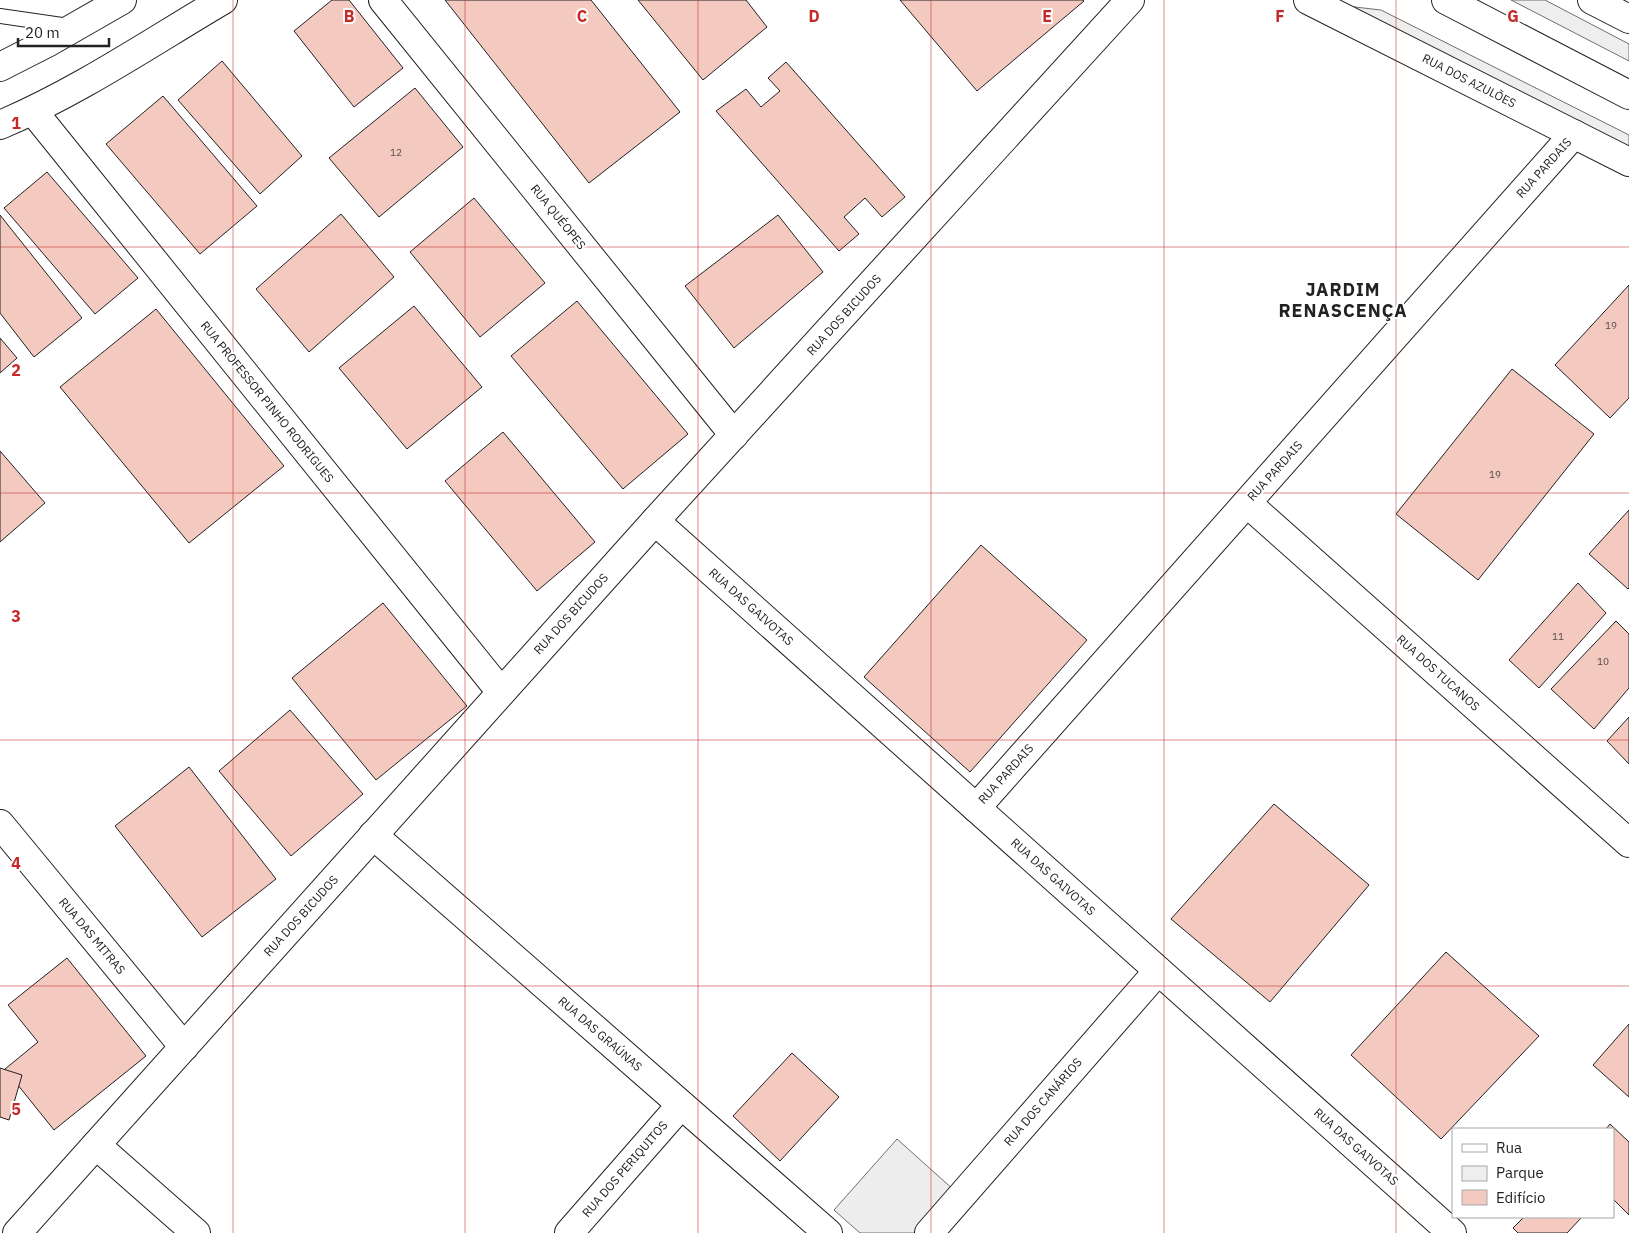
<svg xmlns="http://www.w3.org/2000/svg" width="1629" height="1233" font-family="'IBM Plex Sans',sans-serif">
<rect width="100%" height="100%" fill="#fff"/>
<!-- green -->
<g fill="#eee" stroke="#6f6f6f">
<path d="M1511,0H1545L1629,44V61Z"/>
<path d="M1346,6L1381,10L1629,135V148Z"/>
</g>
<!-- parking -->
<path fill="#ededed" stroke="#6f6f6f" d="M897,1139L955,1191L919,1233H860L834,1210Z"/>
<!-- building -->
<g fill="#f3c9c0" stroke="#222">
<path d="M332,0H349L403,68L354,107L294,31Z"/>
<path d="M445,0H591L680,112L589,183Z"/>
<path d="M638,0H746L767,27L703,80Z"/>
<path d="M900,0H1083L1084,1L977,91Z"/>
<path d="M222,61L302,156L260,194L178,100Z"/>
<path d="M786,62L905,197L882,217L865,198L844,217L859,234L839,251L716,111L746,89L761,107L780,91L768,78Z"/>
<path d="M415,88L463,147L379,217L329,158Z"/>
<path d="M163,96L257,206L200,254L106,144Z"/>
<path d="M47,172L138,278L95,314L4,208Z"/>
<path d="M474,198L545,283L480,337L410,252Z"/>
<path d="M341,214L394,277L309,352L256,289Z"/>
<path d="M0,215L82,318L34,357L0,313Z"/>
<path d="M778,215L823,272L734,348L685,286Z"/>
<path d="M1629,285V398L1610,418L1555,365Z"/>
<path d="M577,301L688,434L623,489L511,356Z"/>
<path d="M414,306L482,387L407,449L339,368Z"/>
<path d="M156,309L284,466L189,543L60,387Z"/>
<path d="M0,338L17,358L0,373Z"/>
<path d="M1512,369L1594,434L1478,580L1396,514Z"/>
<path d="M503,432L595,542L537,591L445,481Z"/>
<path d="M0,451L45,503L0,542Z"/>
<path d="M1629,510V588L1628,589L1589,554Z"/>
<path d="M981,545L1087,640L970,772L864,677Z"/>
<path d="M1578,583L1606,613L1539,688L1509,660Z"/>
<path d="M383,603L467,706L376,780L292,678Z"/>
<path d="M1616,621L1629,634V688L1594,729L1551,689Z"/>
<path d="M290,710L363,794L291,856L219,771Z"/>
<path d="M1629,717V764L1607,741Z"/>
<path d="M189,767L276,879L202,937L115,826Z"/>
<path d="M1274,804L1369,885L1270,1002L1171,919Z"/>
<path d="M1446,952L1539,1036L1441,1139L1351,1055Z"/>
<path d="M67,958L146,1056L54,1130L5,1069L38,1042L8,1005Z"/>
<path d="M1629,1024V1097L1593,1065Z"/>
<path d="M792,1053L839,1097L780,1161L733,1116Z"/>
<path d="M0,1068L22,1075L9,1120L0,1117Z"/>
<path d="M1610,1124L1629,1142V1215L1613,1199V1129H1606Z"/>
<path d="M1524,1217H1582L1567,1233H1518L1513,1228Z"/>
</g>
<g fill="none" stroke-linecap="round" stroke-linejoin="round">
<defs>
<path id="service" d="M0,16L69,26"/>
<g id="minor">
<path d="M383,0L734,435"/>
<path d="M33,111L501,692"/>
<path d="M1247,503L1629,843"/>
<path d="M655,521L1452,1233"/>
<path d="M976,808L1574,134"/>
<path d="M373,835L828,1233"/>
<path d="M96,1145L196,1233"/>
<path d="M569,1233L681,1105"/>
<path d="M929,1233L1158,971"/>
</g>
<path id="tertiary" d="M0,824L184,1047"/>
<g id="secondary">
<path d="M1308,0L1629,162"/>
<path d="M0,67L47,43L122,0"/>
<path d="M0,125C78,92 150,43 223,0"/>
<path d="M17,1233L655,521L1130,0"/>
</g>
<g id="primary">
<path d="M1446,0L1629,95"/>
<path d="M1592,0L1629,19"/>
</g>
</defs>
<!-- service casing -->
<use href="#service" stroke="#222" stroke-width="16"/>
<!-- minor casing -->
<use href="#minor" stroke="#222" stroke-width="30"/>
<!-- tertiary casing -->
<use href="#tertiary" stroke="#222" stroke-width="30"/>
<!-- secondary casing -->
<use href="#secondary" stroke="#222" stroke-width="30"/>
<!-- primary casing -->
<use href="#primary" stroke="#222" stroke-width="30"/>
<!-- service -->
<use href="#service" stroke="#fff" stroke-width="14"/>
<!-- minor -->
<use href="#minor" stroke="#fff" stroke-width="28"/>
<!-- tertiary -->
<use href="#tertiary" stroke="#fff" stroke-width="28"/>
<!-- secondary -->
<use href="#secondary" stroke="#fff" stroke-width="28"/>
<!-- primary -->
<use href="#primary" stroke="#fff" stroke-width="28"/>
</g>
<!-- grid -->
<path fill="none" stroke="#c62828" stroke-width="1" stroke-opacity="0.55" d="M233,0V1233M465,0V1233M698,0V1233M931,0V1233M1164,0V1233M1396,0V1233M0,247H1629M0,493H1629M0,740H1629M0,986H1629"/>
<g text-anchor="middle" stroke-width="4" stroke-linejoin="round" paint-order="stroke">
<!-- number labels -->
<g font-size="10" fill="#564c4a">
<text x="396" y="156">12</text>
<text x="1611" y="329">19</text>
<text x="1495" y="478">19</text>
<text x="1558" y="640">11</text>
<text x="1603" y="665">10</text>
</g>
<!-- street labels -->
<g font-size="12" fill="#222" stroke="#fff">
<text transform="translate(1469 81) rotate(27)" y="4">RUA DOS AZULÕES</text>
<text transform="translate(1544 168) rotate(-48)" y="4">RUA PARDAIS</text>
<text transform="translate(558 217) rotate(51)" y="4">RUA QUÉOPES</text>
<text transform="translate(844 315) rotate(-48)" y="4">RUA DOS BICUDOS</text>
<text transform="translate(267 402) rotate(51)" y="4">RUA PROFESSOR PINHO RODRIGUES</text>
<text transform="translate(1275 471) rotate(-48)" y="4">RUA PARDAIS</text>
<text transform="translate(751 607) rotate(42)" y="4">RUA DAS GAIVOTAS</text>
<text transform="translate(571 614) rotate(-48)" y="4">RUA DOS BICUDOS</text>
<text transform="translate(1438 673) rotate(42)" y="4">RUA DOS TUCANOS</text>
<text transform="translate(1006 774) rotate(-48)" y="4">RUA PARDAIS</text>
<text transform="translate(1053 877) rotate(42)" y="4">RUA DAS GAIVOTAS</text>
<text transform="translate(301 916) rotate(-48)" y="4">RUA DOS BICUDOS</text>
<text transform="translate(92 936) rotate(50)" y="4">RUA DAS MITRAS</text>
<text transform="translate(600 1034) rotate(41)" y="4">RUA DAS GRAÚNAS</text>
<text transform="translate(1043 1102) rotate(-49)" y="4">RUA DOS CANÁRIOS</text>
<text transform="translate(1356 1147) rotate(42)" y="4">RUA DAS GAIVOTAS</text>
<text transform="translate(625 1169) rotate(-49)" y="4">RUA DOS PERIQUITOS</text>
</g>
<!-- district labels -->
<g font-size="18" font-weight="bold" letter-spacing="1" fill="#222" stroke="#fff">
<text x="1343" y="296">JARDIM<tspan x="1343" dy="21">RENASCENÇA</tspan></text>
</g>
</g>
<g font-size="16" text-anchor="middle" font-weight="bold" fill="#c62828" stroke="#fff" stroke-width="4" stroke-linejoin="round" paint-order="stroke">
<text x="349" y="22">B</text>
<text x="582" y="22">C</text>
<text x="814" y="22">D</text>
<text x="1047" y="22">E</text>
<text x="1280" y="22">F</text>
<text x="1513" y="22">G</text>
<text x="16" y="129">1</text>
<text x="16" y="376">2</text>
<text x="16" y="622">3</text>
<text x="16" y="869">4</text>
<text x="16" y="1115">5</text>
</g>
<!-- legend -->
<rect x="1452" y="1128" width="162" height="90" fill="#ffffff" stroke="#a7a7a7"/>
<rect x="1462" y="1144" width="25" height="8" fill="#ffffff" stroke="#a7a7a7"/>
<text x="1496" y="1153" font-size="15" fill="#222222">Rua</text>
<rect x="1462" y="1166" width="25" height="15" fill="#eeeeee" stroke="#a7a7a7"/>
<text x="1496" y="1178" font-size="15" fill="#222222">Parque</text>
<rect x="1462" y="1190" width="25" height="15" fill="#f3c9c0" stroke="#a7a7a7"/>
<text x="1496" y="1203" font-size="15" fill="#222222">Edifício</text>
<!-- scale -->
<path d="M18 38v8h91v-8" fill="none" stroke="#222222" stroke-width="2.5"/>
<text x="25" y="38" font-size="15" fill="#222222" stroke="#ffffff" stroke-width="4" paint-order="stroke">20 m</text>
</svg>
